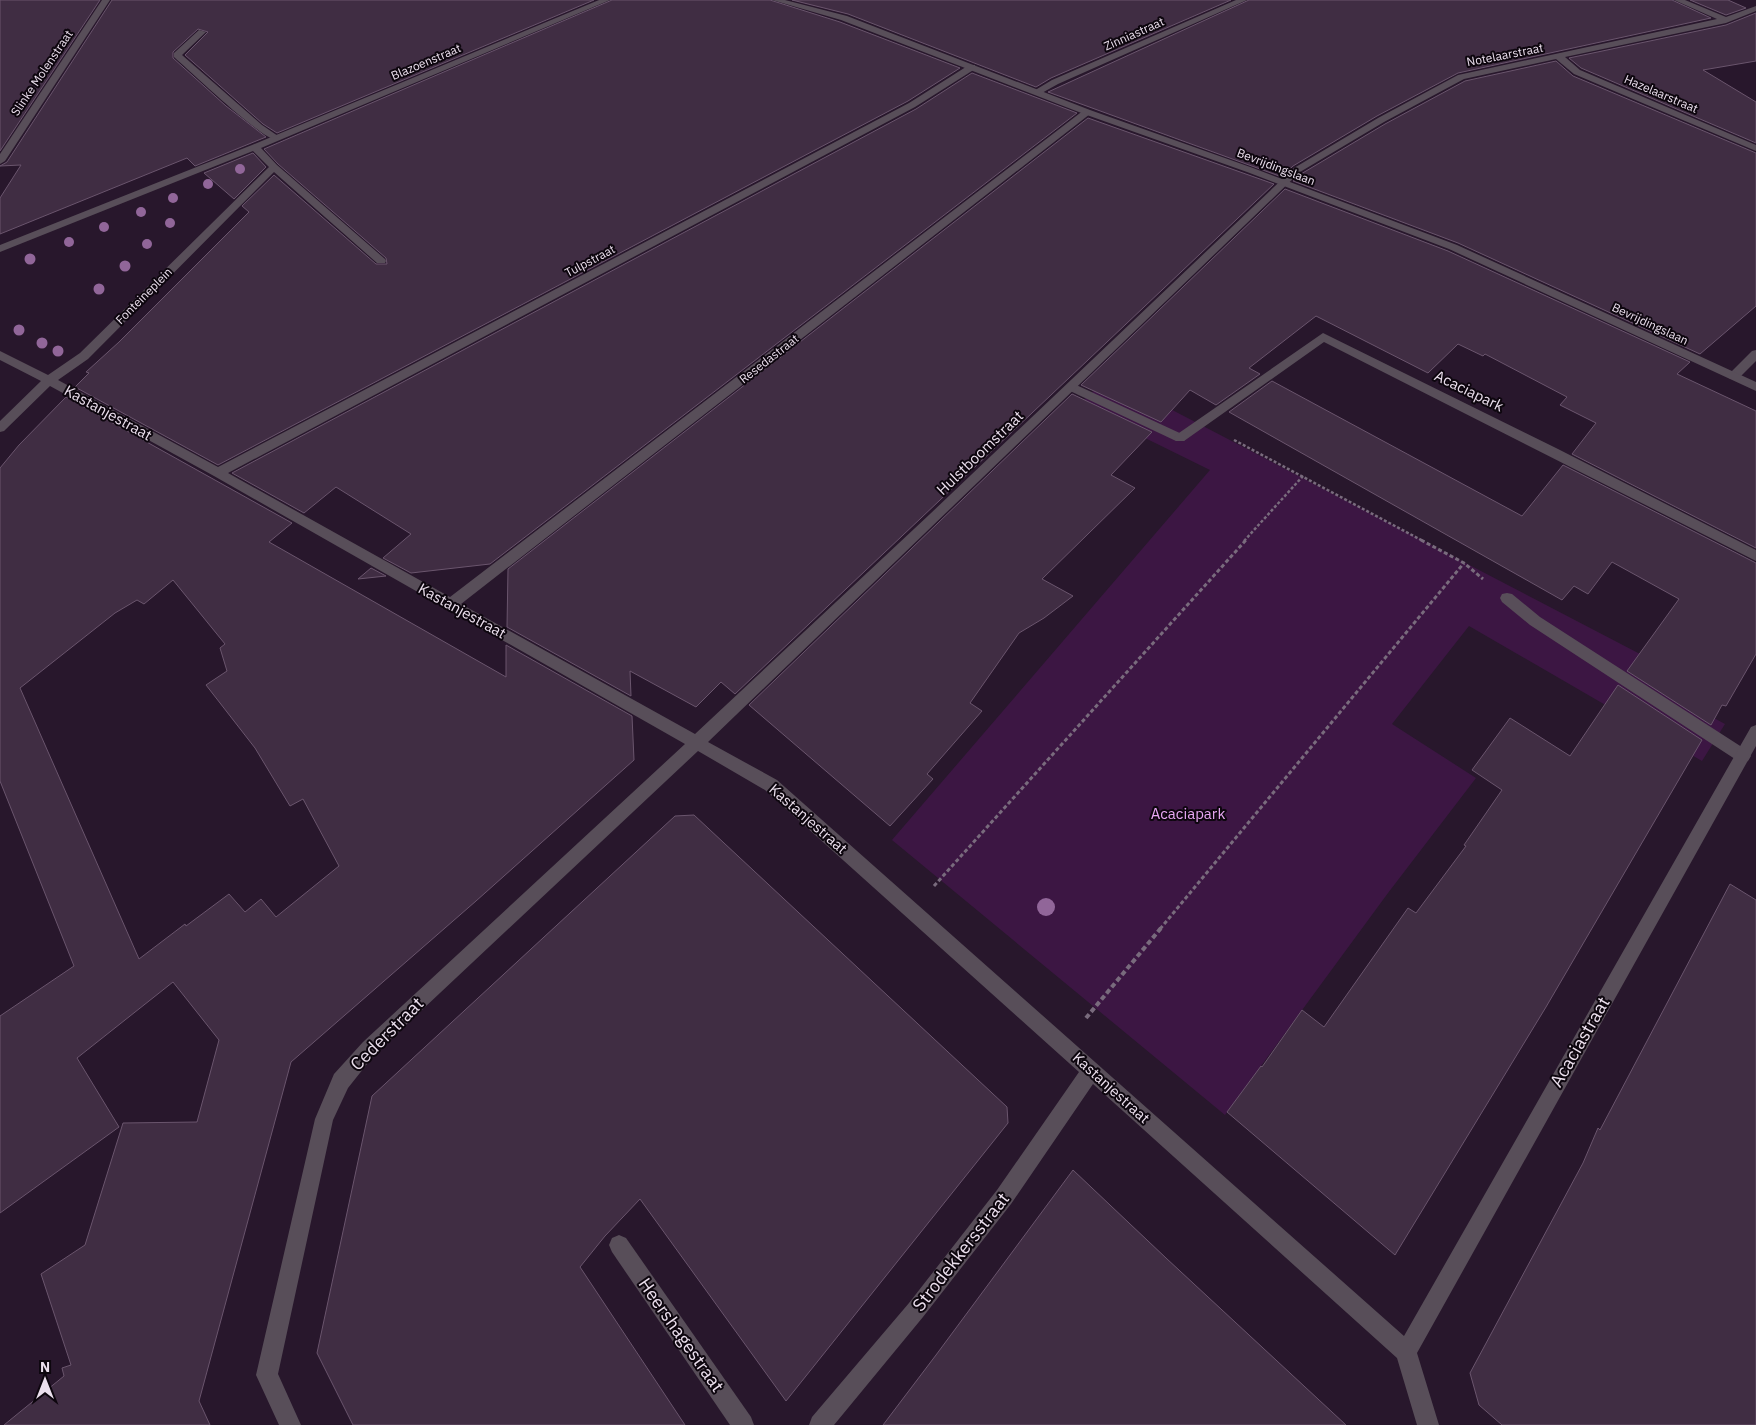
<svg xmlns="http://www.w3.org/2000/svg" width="1756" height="1425" font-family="'IBM Plex Sans',sans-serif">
<rect width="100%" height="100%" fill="#28172c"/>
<!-- green -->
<path fill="#3c1643" d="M1109,377L1640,654L1631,673L1725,724L1702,761L1469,626L1392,724L1476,778L1388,893L1225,1115L892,840L1210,470L1078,405Z"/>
<!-- building -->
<g fill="#402d43" stroke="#6a556d" fill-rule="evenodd">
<path d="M0,0H100L0,151Z"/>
<path d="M112,0H594L277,133L263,124L185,55L208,32L198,29L173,52V58L226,106L266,137L195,166L187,158L0,234V198L21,165L0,166L7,162Z"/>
<path d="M612,0H770L840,22L960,68L908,101L218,465L75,387L89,373L86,372L119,342L249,212L242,206L274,175L376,264H387L386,258L278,164L264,149Z"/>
<path d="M792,0H1231L1051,78L1036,87L848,14Z"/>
<path d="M1249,0H1672L1711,18L1458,73L1377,116L1293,166L1282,177L1048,92Z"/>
<path d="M1690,0H1728L1746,8L1726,15Z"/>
<path d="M1756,13V61L1703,70L1756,102V143L1581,68L1569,58L1726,25Z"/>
<path d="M1556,61L1573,76L1756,153V306L1700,354L1458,243L1293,181L1301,174L1385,124L1465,81Z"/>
<path d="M972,73L1077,113L490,564L411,573L383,558L411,534L336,487L304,513L232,473L916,109Z"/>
<path d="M1088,118L1274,184L735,694L721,682L696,707L630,671L631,696L507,627L508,569Z"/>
<path d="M253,153L266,167L234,199L204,173Z"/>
<path d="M1285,189L1448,251L1690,362L1677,374L1756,411V548L1572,454L1596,423L1560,405L1567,397L1485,354L1483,356L1458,344L1428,373L1316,316L1249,368L1260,374L1216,405L1190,390L1161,422L1081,385Z"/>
<path d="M1272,381L1522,516L1563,465L1756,563V654L1726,706L1722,705L1711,725L1627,671L1679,599L1612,562L1588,594L1574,586L1562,600L1229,412Z"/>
<path d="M1072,394L1152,432L1111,475L1135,488L1042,579L1073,596L1044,618L1019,633L970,703L982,711L927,774L933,779L890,826L749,705Z"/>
<path d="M66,397L292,523L269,542L506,677V645L632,716L634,760L476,901L291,1062L199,1401L210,1425H4L64,1376L62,1368L71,1365L41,1274L85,1245L123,1123L197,1122L219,1040L173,982L77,1058L119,1127L0,1213V1016L74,966L0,781V468L19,445ZM173,580L225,644L220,648L227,671L206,685L255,748L290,806L303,799L339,866L276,917L261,899L245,912L229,894L186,926L185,924L139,959L20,688L115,613L137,600L144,604Z"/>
<path d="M371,568L386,576L358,579Z"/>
<path d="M1618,685L1702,740L1546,1007L1395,1255L1227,1112L1261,1066L1262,1067L1302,1010L1324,1027L1408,908L1416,913L1466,846L1464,845L1502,790L1472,770L1510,718L1570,756Z"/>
<path d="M694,815L1007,1107L1008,1123L786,1401L640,1199L605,1236L580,1267L685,1425H353L317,1353L372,1096L675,816Z"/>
<path d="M1730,884L1756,900V1425H1502L1479,1405L1470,1373L1583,1163L1598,1128L1600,1130Z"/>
<path d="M1073,1170L1166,1258L1346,1425H883L936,1355Z"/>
</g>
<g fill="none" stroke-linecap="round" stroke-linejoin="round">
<!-- path-far2 -->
<g stroke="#796b7d" stroke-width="2.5" stroke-dasharray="3 2" stroke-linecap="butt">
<path d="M1234,440L1423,541"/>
<path d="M1244,541L1303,476"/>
</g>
<!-- path-far1 -->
<g stroke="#796b7d" stroke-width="3" stroke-dasharray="4 2.5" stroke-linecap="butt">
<path d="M1421,540L1464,563L1483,579"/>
<path d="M934,886L1246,540"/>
<path d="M1160,929L1464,563"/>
</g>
<!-- path -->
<path stroke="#796b7d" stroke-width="4" stroke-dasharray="5 3" stroke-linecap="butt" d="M1086,1018L1161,928"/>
<!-- service -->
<g fill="#584e59" fill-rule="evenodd">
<path d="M199,30L206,32L182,55L262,125L278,136V140C265,143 189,70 174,57V53Z"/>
<path d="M1072,383L1184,435L1186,438L1184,441H1176L1068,390L1066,387Z"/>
<path d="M1507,593L1512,594L1540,617L1748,751L1751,756L1748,761L1743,763L1738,761L1530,625L1502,602L1500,598L1502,594Z"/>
</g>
<!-- minor -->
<g fill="#584e59" fill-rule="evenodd">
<path d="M102,0H110L5,161L0,164V154Z"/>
<path d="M599,0H610L261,148L277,165L385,259L386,261L385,263H377L274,172L88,359L58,380L218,467L909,103L969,65H975V69L915,107L228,473L450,597L1084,110H1090V114L461,604L695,734L930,514L1294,168L1378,118L1458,75L1717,19L1674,0H1685L1726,17L1756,6V11L1726,23L1565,57L1580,70L1756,145V151L1574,74L1556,59L1464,79L1384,122L1300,172L708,742L777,780L1404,1336L1751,727L1756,725V746L1417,1353L1439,1425H1417L1397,1358L1093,1084L1011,1204L923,1317L834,1425H809L812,1417L909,1303L997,1190L1079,1072L765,790L698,751L375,1054L348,1088L333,1120L278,1374L301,1425H279L256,1375L315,1119L334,1074L363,1042L685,744L214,476L50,386L4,431L0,432V421L41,381L0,360V351L48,375L80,353L269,167L253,151L0,252V245L252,145Z"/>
<path d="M1236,0H1247L1058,84L1040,94L1037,95L1032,92L1052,80Z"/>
<path d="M1323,333L1558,449L1756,550V561L1324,342L1184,441H1176L1174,438L1176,435Z"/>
<path d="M1756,350V361L1738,379H1730L1728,376L1730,373L1752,351Z"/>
<path d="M619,1235L626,1238L751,1417L754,1425H730L612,1252L609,1245L612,1238Z"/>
</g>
<!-- tertiary -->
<path fill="#584e59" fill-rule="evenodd" d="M772,0H785L847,16L1090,110L1253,168L1457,245L1756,382V391L1449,249L1247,172L1084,114L841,20Z"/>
</g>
<!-- trees -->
<g fill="#916699">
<circle cx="240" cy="169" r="5"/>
<circle cx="208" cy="184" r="5"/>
<circle cx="173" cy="198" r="5"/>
<circle cx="141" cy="212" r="5"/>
<circle cx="170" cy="223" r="5"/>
<circle cx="104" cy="227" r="5"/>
<circle cx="69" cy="242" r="5"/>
<circle cx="147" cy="244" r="5"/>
<circle cx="30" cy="259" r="5.5"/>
<circle cx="125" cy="266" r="5.5"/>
<circle cx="99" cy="289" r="5.5"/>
<circle cx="19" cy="330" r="5.5"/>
<circle cx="42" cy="343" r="5.5"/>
<circle cx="58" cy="351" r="5.5"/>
<circle cx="1046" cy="907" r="9"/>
</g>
<g text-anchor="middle" stroke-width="4" stroke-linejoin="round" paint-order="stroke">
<!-- far-street labels -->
<g font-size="12" fill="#ebdfed" stroke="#0d060e">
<text transform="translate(1134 34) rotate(-24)" y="4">Zinniastraat</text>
<text transform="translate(1505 55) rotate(-11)" y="4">Notelaarstraat</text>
<text transform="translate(426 62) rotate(-23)" y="4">Blazoenstraat</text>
<text transform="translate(42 73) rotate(-56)" y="4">Slinke Molenstraat</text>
<text transform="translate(1661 94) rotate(23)" y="4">Hazelaarstraat</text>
<text transform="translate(1276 167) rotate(21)" y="4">Bevrijdingslaan</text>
<text transform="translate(590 261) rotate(-28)" y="4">Tulpstraat</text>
<text transform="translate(144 296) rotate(-45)" y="4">Fonteineplein</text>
<text transform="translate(1650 324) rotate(25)" y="4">Bevrijdingslaan</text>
<text transform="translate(769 359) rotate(-38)" y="4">Resedastraat</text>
</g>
<!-- street labels -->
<g font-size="15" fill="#ebdfed" stroke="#0d060e">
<text transform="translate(1469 391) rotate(26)" y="5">Acaciapark</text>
<text transform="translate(108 413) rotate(29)" y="5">Kastanjestraat</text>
<text transform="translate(980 453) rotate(-44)" y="5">Hulstboomstraat</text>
<text transform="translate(462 611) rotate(29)" y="5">Kastanjestraat</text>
<text transform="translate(808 819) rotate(41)" y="5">Kastanjestraat</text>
<text transform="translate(1111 1088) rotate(42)" y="5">Kastanjestraat</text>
</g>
<!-- park labels -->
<g font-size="15" fill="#e7a7f3" stroke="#0d060e">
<text x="1188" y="819">Acaciapark</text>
</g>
<!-- near-street labels -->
<g font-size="18" fill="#ebdfed" stroke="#0d060e">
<text transform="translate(387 1034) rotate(-45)" y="6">Cederstraat</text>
<text transform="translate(1580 1042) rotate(-60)" y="6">Acaciastraat</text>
<text transform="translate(961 1252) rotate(-52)" y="6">Strodekkersstraat</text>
<text transform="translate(681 1335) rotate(55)" y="6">Heershagestraat</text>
</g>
</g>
<!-- north arrow -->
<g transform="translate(45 1380)" stroke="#0d060e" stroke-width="4" paint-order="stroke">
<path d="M0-4L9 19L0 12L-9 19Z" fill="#ebdfed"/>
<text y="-8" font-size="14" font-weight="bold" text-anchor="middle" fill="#ebdfed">N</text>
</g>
</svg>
